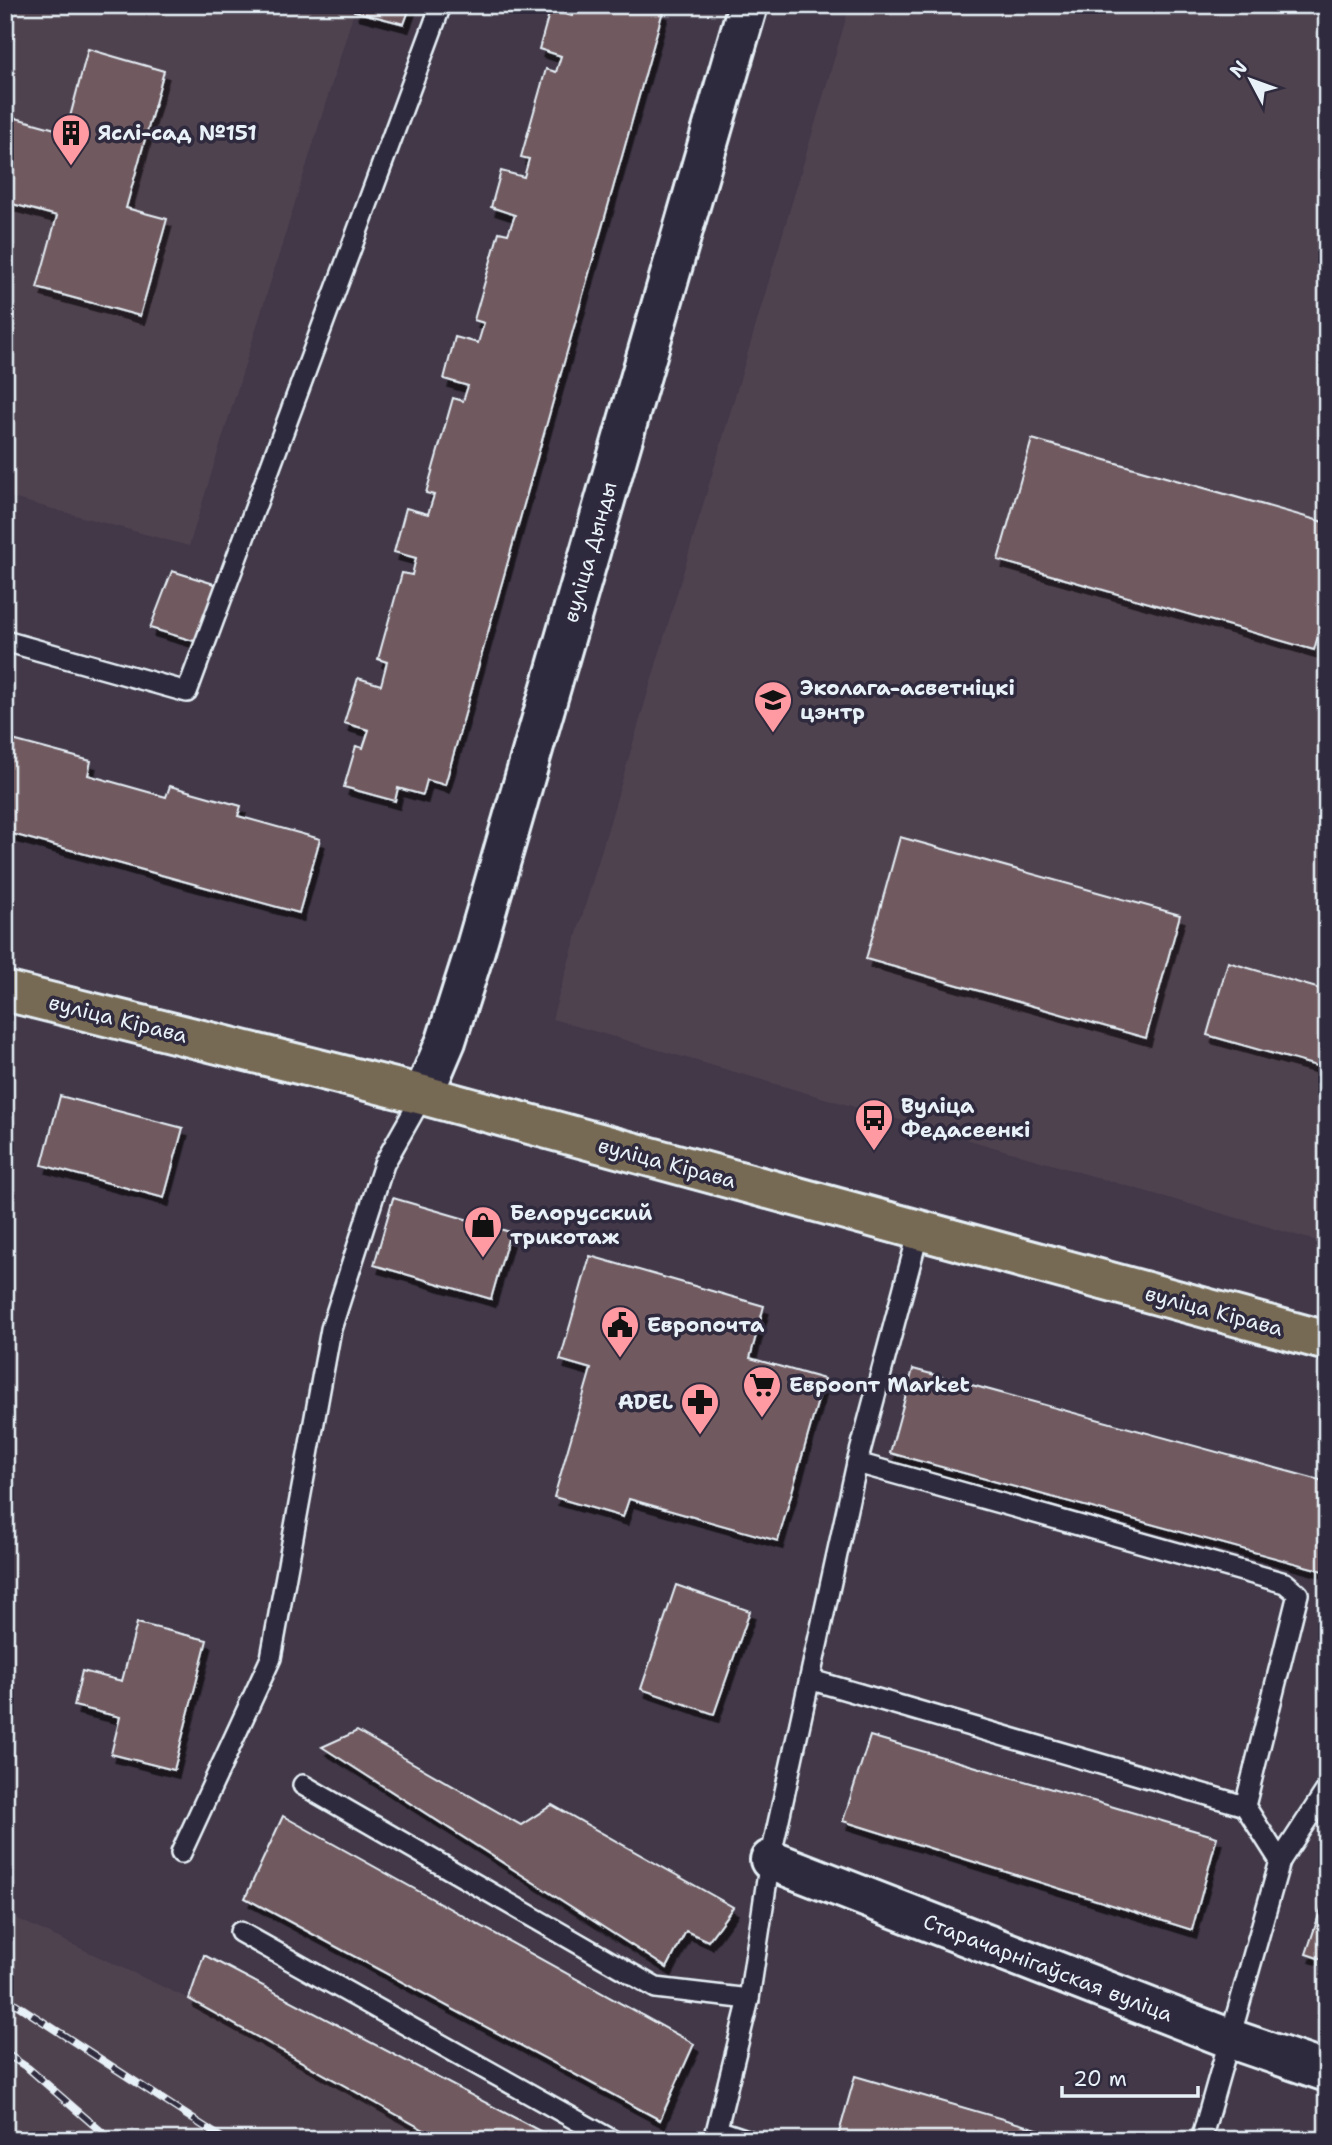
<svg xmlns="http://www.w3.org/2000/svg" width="1332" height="2145" font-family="'Shantell Sans',sans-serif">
<defs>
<filter id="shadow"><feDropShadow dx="4.5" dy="8" stdDeviation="0" flood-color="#0009"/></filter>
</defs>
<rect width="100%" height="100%" fill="#423848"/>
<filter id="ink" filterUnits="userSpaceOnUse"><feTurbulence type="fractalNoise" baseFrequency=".0143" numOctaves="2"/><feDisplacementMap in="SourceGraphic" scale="14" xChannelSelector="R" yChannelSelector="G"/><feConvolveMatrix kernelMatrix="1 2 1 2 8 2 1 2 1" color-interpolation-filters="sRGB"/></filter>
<g filter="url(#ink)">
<!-- built -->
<g fill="#50424f">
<path d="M5,5H356L189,546L5,496Z"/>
<path d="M850,5H1327V1244L552,1019Z"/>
<path d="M5,1913L189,1999L442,2140H5Z"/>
</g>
<!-- building -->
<g fill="#705a60" stroke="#e8f1f8" stroke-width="2" filter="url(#shadow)">
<path d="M356,5H411L404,24L354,11Z"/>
<path d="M575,5H643L663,11L445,785L427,780L423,795L398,788L395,801L344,787L356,746L363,748L369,730L344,723L358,678L381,685L387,662L378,659L402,573L412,575L416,558L394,552L406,508L428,514L434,495L426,493L453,398L463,401L468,386L444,379L455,337L478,343L484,323L474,320L499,232L508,234L515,215L491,207L501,171L524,177L529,159L521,157L546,69L556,72L561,56L539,49L550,10L572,16Z"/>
<path d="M88,49L164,71L126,208L167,219L140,316L37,288L57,216L5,202V115L66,132Z"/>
<path d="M1032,439L1327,523V604L1314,650L998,560Z"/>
<path d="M172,571L224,587L204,644L150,628Z"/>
<path d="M5,738L91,761L88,775L166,797L170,786L241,806L238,816L320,839L299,913L5,832Z"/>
<path d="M900,837L1180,915L1146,1038L866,959Z"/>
<path d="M1228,962L1327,991V1069L1207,1035Z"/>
<path d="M60,1096L183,1128L164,1198L42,1165Z"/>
<path d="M393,1198L510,1232L491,1299L374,1265Z"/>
<path d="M590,1256L764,1306L750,1358L824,1379L778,1541L629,1499L623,1517L554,1497L591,1369L560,1360Z"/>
<path d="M913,1369L1327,1482V1572L890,1453Z"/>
<path d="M676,1585L750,1611L714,1714L641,1689Z"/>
<path d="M137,1623L207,1640L174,1770L111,1754L120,1717L74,1706L82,1671L122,1681Z"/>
<path d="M357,1731L521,1825L552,1805L733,1907L708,1941L686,1931L667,1968L322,1747Z"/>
<path d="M870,1736L1217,1837L1192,1930L843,1821Z"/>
<path d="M283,1816L694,2044L660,2120L245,1898Z"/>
<path d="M1327,1891V1961L1306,1954Z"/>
<path d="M204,1955L557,2140H442L189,1999Z"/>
<path d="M855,2076L1075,2140H837Z"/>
<path d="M380,2131L395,2140H374Z"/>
</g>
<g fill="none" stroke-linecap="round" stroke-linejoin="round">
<defs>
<g id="lane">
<path d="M5,641L187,692L441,5"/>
<path d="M812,1680L1245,1806L1298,1594L1285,1583L857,1463"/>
<path d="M303,1785L656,1988L749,1999"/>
<path d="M181,1853L271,1658L331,1329L384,1164L423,1095"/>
<path d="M1280,1861L1327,1789"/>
<path d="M240,1932L612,2140"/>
<path d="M717,2130L747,2140"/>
<path d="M714,2140L749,1999L770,1860L857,1463L919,1231"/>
<path d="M1201,2140L1280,1861L1245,1806"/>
</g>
<g id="street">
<path d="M423,1095L446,1041L475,950L748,5"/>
<path d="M770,1860L1231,2039L1327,2072"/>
</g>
<path id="primary" d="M5,991L423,1095L1327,1341"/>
</defs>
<!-- lane casing -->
<use href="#lane" stroke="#e8f1f8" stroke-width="24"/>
<!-- street casing -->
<use href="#street" stroke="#e8f1f8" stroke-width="44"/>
<!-- primary casing -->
<use href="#primary" stroke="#e8f1f8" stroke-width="44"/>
<!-- lane -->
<use href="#lane" stroke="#2f2a3d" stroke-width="19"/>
<!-- street -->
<use href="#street" stroke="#2f2a3d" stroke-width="38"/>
<!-- primary -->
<use href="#primary" stroke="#776a54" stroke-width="38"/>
<defs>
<g id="rail">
<path d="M5,1997L225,2140"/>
<path d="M5,2053L28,2068L111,2140"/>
</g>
</defs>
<!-- rail casing -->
<use href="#rail" stroke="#e8f1f8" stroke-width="8"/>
<!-- rail -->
<use href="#rail" stroke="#2f2a3d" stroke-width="5" stroke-dasharray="16" stroke-linecap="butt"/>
</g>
</g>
<!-- icons -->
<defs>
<symbol id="building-pin" viewBox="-11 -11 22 30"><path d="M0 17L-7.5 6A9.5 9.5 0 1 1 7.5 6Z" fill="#ff9aa2" stroke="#2f2a3d"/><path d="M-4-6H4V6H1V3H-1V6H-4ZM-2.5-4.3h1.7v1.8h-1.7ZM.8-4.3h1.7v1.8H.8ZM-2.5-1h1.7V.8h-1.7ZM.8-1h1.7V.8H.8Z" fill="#111"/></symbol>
<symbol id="school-pin" viewBox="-11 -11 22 30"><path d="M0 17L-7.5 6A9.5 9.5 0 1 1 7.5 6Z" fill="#ff9aa2" stroke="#2f2a3d"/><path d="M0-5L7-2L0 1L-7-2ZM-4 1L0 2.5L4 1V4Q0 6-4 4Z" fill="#111"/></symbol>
<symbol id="bus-pin" viewBox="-11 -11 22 30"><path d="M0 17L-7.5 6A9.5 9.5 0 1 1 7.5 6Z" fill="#ff9aa2" stroke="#2f2a3d"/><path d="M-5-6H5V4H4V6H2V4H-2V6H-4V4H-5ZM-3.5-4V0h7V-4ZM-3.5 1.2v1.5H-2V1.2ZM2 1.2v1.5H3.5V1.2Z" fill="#111"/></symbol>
<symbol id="shop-pin" viewBox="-11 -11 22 30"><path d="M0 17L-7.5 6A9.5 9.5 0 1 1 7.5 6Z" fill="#ff9aa2" stroke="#2f2a3d"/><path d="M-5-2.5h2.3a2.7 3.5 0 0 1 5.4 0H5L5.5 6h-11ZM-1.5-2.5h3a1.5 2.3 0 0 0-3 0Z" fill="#111"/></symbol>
<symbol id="civic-pin" viewBox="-11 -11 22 30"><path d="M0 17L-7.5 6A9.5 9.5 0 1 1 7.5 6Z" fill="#ff9aa2" stroke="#2f2a3d"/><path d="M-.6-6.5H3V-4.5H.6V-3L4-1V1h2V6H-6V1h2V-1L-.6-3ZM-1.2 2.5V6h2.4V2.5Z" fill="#111"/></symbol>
<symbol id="supermarket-pin" viewBox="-11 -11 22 30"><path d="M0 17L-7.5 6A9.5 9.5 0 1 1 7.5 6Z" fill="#ff9aa2" stroke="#2f2a3d"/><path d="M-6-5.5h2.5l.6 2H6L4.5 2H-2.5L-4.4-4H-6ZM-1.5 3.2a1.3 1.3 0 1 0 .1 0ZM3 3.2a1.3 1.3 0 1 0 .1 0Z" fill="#111"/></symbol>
<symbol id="pharmacy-pin" viewBox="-11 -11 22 30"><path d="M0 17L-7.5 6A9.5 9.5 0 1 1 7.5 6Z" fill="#ff9aa2" stroke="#2f2a3d"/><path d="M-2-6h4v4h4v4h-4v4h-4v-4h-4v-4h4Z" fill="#111"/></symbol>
</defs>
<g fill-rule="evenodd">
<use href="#building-pin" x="49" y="111" width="44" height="60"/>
<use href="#school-pin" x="751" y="678" width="44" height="60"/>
<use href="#bus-pin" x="852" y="1096" width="44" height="60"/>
<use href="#shop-pin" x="461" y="1203" width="44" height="60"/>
<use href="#civic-pin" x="598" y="1303" width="44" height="60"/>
<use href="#supermarket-pin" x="740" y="1363" width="44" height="60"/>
<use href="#pharmacy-pin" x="678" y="1380" width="44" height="60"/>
</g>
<g text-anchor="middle" stroke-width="7" stroke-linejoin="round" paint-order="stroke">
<!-- poi labels -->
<g font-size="21" font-weight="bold" fill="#e8f1f8" stroke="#2f2a3d" text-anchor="start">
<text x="98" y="140">Яслі-сад №151</text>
<text x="800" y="695">Эколага-асветніцкі<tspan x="800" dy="24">цэнтр</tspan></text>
<text x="901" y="1113">Вуліца<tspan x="901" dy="24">Федасеенкі</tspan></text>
<text x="510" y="1220">Белорусский<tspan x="510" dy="24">трикотаж</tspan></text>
<text x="647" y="1332">Европочта</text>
<text x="789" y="1392">Евроопт Market</text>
<text x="673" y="1409" text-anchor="end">ADEL</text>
</g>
<!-- street labels -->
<g font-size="21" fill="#e8f1f8" stroke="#2f2a3d">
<text transform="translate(590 552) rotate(-74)" y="7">вуліца Дынды</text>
<text transform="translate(118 1019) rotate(14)" y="7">вуліца Кірава</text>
<text transform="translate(667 1163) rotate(15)" y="7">вуліца Кірава</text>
<text transform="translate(1214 1311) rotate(15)" y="7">вуліца Кірава</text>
<text transform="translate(1048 1968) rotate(21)" y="7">Старачарнігаўская вуліца</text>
</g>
</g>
<!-- margin -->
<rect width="1332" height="2145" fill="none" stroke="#2f2a3d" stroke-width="28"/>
<rect x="14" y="14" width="1304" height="2117" fill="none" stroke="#e8f1f8" stroke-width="2.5" filter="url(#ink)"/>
<!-- north arrow -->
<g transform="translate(1251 80) rotate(311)" stroke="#2f2a3d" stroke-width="5" paint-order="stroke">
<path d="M0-5L12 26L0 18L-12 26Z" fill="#e8f1f8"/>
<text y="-10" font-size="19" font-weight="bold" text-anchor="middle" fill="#e8f1f8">N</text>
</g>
<!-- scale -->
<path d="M1062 2086v10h136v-10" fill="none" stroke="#e8f1f8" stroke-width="3.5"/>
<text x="1073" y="2086" font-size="21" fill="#e8f1f8" stroke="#2f2a3d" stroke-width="5" paint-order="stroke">20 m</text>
</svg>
